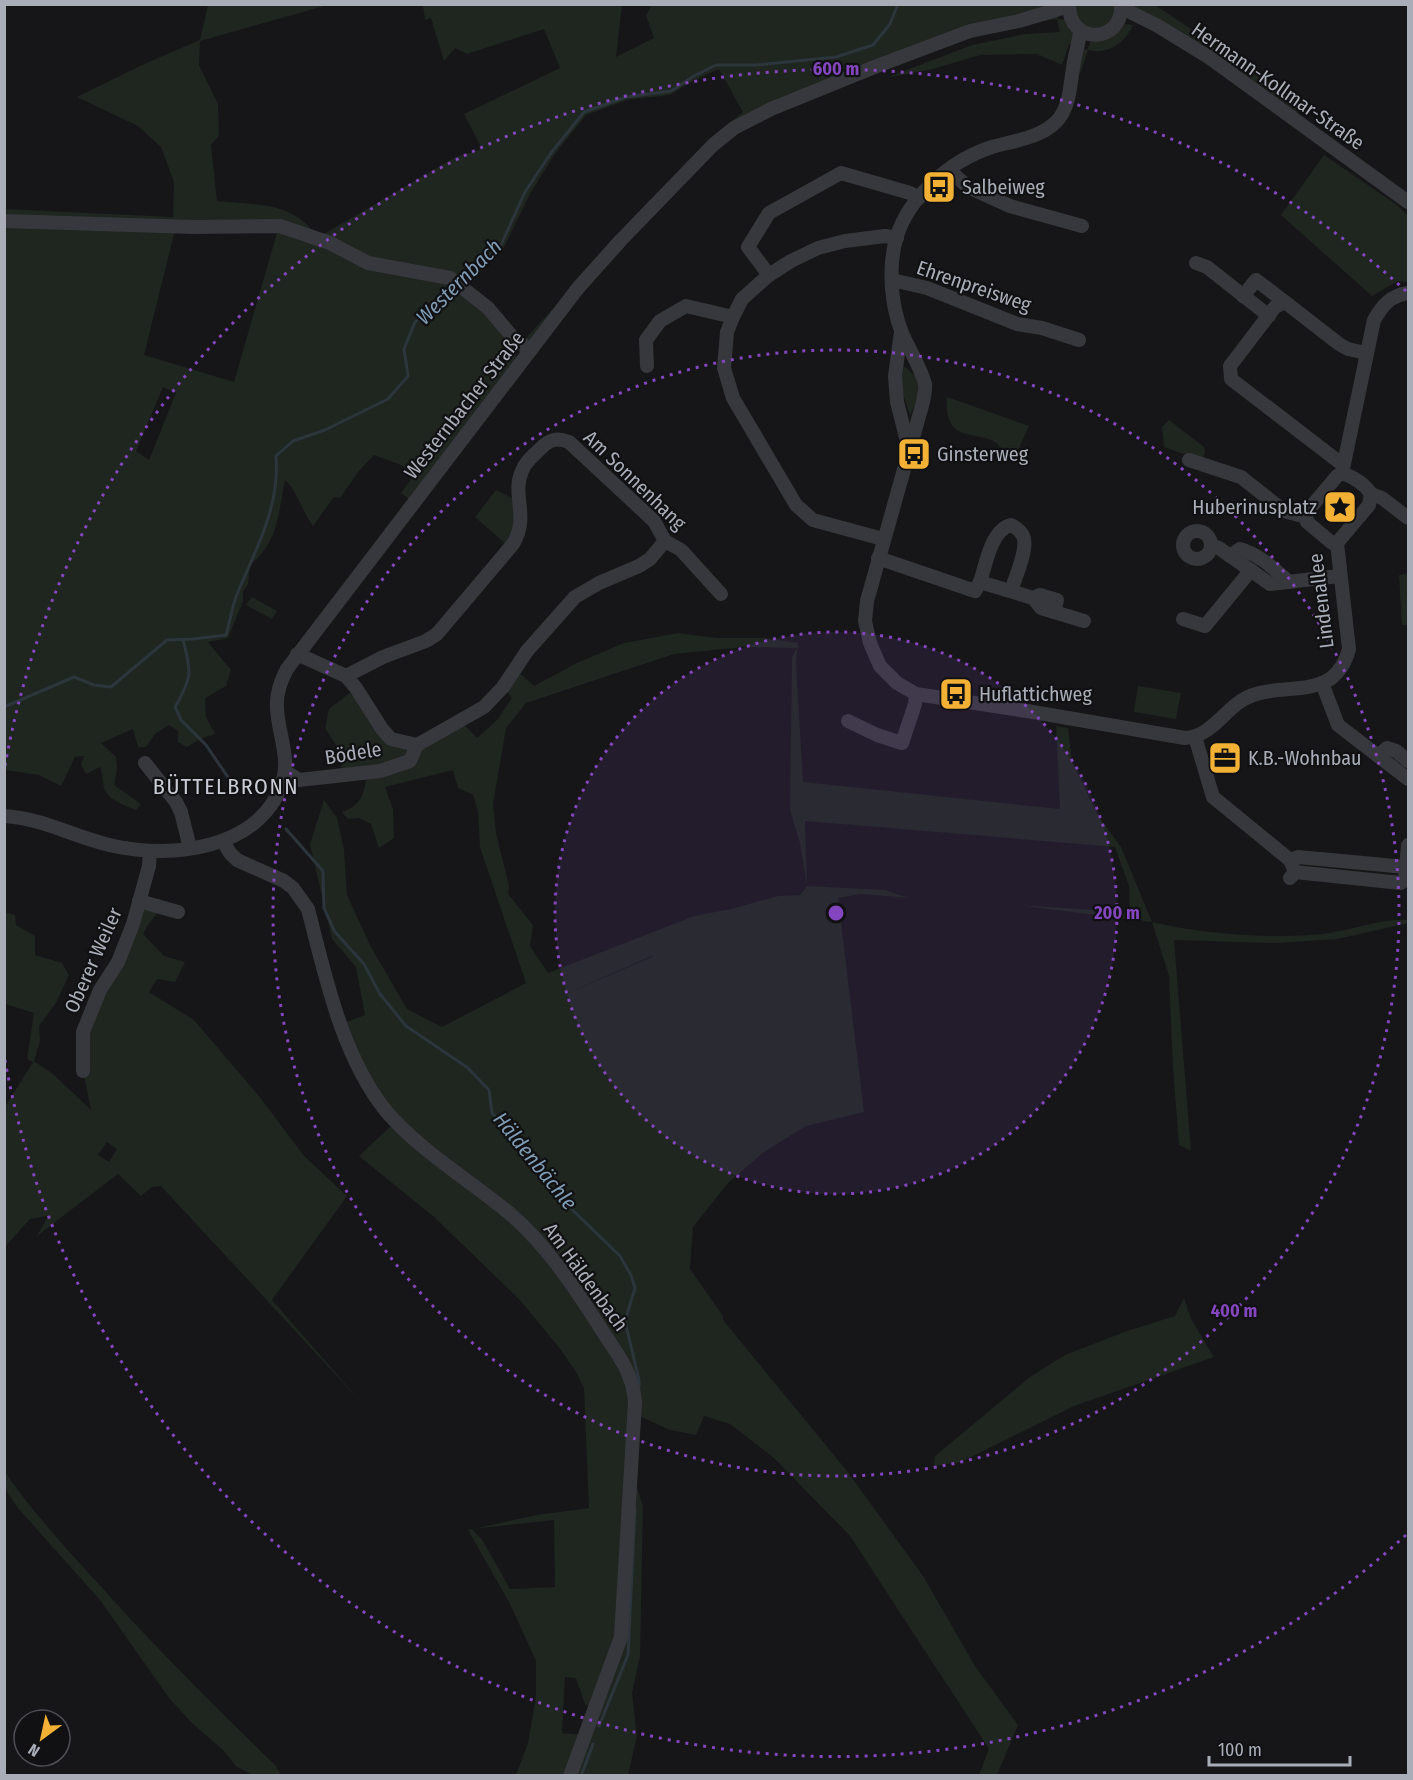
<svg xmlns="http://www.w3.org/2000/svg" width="1413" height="1780" font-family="'Fira Sans Condensed',sans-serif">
<rect width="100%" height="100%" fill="#161618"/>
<!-- green -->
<g fill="#1e261f" fill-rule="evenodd">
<path d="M208,5H328L200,41L199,65L218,104L219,136L211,145L217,201C245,204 283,202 305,223C310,227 314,233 317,238L456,157L482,149L464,114L560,68L544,29L467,54L455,48L444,61L431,18L425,20L423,5H622L616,57L654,38L646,15L652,5H1155L1221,49L1291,101L1309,131L1122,8L1119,23L1133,25C1125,43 1108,55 1088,50L1081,71L1071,86L1079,48L1069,44L1062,65L1037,54L980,55L933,69L886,78L972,45L1025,34L1060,32L1057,19L970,31L771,109L713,145L524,360L515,342L516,362L410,500L401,493L412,478L403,470L404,466L374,455L359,471L340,498L334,497L313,526C302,511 298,492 285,480C278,514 279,541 250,565L248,584L243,592V601L228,638L208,642L231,670L226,686L205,698L206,717L215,734L200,739L187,747L178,742V731L169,725L155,734L146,747H138L133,729L101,743L116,757L117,769L114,785L141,804L136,810C126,806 111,801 105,791C103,787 103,775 100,767L86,774L81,765L84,756L75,757L61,786L39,775L5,770L4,209L173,217L174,182L161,147L138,126L77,97L142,65L200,40ZM1069,6L1071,20L1058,19L1055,10ZM1081,31L1091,41L1087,50L1079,48ZM719,69L743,112L719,131L522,342L451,278L466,271L471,282L503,249L530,194L554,155L586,115L627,100L670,95L696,79ZM176,226H279L234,382L144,355ZM163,387L176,393L149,460L136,451Z"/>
<path d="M1324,155L1397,205L1408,216V282L1398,281L1372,296L1281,215Z"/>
<path d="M904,366L919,379L920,394L910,415L900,385Z"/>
<path d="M947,397L1029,426L1014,459L1004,455C995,421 942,455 947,397Z"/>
<path d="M1169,420L1204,447L1205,452L1203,458L1200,460L1164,447L1162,427Z"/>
<path d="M496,490L514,499L517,521L506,544L475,517Z"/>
<path d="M1408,574V625H1402L1399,575Z"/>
<path d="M252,597L277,611L272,619L246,605Z"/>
<path d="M678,633L717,638H766L798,643L796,663L803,782L1060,809L1056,726L1068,728L1072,762L1099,817L1121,847L1152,922C1203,934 1270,939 1322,934C1350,931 1382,918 1408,920V923L1338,939L1276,943L1174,940L1191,1151L1179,1145L1173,1068L1169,976L1152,922L1015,905L1130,912L1129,886L1115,847L805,821L807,886L885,890L909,898L861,894L838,898L864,1112L806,1126L764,1152L728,1183L693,1227L690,1269L723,1316V1320L847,1471L923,1576L975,1666L1018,1725L997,1775H979L989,1749L850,1536L774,1458L730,1424L704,1416L696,1435L670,1430L639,1416L636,1485L643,1506L640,1656L632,1693L637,1736L628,1775H516L528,1743L536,1697V1661L510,1604L468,1530L537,1515L589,1508L584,1388L576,1372L561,1350L520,1300L434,1217L359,1156L391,1126L387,1111L341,1024L365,1015L356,967L332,939L310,844L324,800L337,818L344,850L347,895L371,947L407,1009L442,1027L526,983L480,847L478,811L473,795L458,788L453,770L385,787L393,809L394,838L379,848L371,824L359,818L348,819L342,812C361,806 366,792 366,773L343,776L339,750L325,728L329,709L356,688L382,729L417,745L460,720L477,738L497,720L512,698L503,687L515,669L534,686L577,663L624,643ZM744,647L797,648L792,657L790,810L800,843L807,886L800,895L778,896L731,909L694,916L548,973L530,946L533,925L508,894L509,886L496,833L493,804L506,728L526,703L674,654ZM652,956V957L565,994ZM554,1520L555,1587L510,1589L483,1541L472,1529ZM565,1677L576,1678L585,1704L594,1709L584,1735L562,1733Z"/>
<path d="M1138,686L1181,693L1176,719L1134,712Z"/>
<path d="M139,901L162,908L150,922L143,934L164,956L185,962L175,982L157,979L149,992L194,1020L259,1096L304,1156L347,1196L272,1300L361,1402L161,1186L152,1187L141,1196L118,1174L37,1236L48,1216L30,1219L5,1247V1107L33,1062L27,1059L34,1013L5,1004V912L15,915L16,925L35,936V955L62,963L69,975L56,1003L39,1026L40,1041L34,1061L53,1074L91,1110L83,1071V1032ZM107,1142L117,1149L109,1162L98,1155Z"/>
<path d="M1184,1298L1191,1319L1214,1357L1074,1406L961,1462L934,1466L935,1456L1030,1377L1065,1355L1127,1331L1175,1316Z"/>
<path d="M5,1472C32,1511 63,1545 95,1580C153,1645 214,1706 276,1766L281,1775H252L236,1766L223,1750L192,1723L169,1698L100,1600L17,1507L5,1489Z"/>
</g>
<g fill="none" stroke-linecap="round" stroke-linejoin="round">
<!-- stream -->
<g stroke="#2c353c" stroke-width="3">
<path d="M462,281L500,247L525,192L551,153L584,112L626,97L671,91L694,76L716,65H756L836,57L873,45L890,24L898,4"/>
<path d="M183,640C192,672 192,678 175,707L181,720L206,745L238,792"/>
<path d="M4,707L74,677L94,685L111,687L167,640L193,639L226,635C230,621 232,607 237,594C256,549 280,507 276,456L293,441L325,430L388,399L408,376L404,349L415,322L454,287"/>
<path d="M286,829L323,871L324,908L335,932L364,964L380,994L406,1026L468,1068L489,1090L492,1113L523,1146L555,1193L620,1256L631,1275L635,1288L625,1321L639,1380V1388"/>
<path d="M599,1726L628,1655L635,1509"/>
<path d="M581,1776L593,1744"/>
</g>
<!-- minor -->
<g stroke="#37383d" stroke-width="14">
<path d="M1069,4C1068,46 1124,44 1121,4"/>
<path d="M1122,8L1158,26L1210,58L1408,202"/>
<path d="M1080,31C1079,42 1076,51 1074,62C1070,82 1071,107 1056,122C1040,138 1013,141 992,147C951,160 908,197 896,239C888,269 891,305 902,333C909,349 921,368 925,384C926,389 924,396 923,402L867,601L865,621L870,643L880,666L897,683L916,694L1027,711L1185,738C1215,736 1226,704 1253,695C1277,686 1308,693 1330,679C1341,671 1346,661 1349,649L1337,543"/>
<path d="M949,170L968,187L1010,206L1082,226"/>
<path d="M4,221L194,227L280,226L330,243L368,263L450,278L488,308L515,340L531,350"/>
<path d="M1196,263L1207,267L1269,316"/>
<path d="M769,275L748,247L769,213L841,173L910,193L919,198"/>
<path d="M892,280L927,288L1017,324L1042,328L1079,340"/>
<path d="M1243,296L1256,280L1285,302"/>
<path d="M901,332L895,376L897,402L909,449"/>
<path d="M647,366L646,340L660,321L686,306L733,317"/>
<path d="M1189,460L1241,477L1284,511L1306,517"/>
<path d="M1343,465L1231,379L1230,366L1275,307L1285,302L1339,344L1348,349L1366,353"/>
<path d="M1342,473C1353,477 1365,484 1371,494"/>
<path d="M1371,494L1382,498L1408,518"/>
<circle cx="1197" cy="545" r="14"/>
<path d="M883,539L813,520L796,505L733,398L724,368L727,332L733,317L742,299L769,275L791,261L818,248L845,241L885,236L897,238"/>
<path d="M1337,543H1332L1307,522L1306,513L1337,476L1342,473L1374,320C1382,306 1391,295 1408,293"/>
<path d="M1337,543L1369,505L1371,494"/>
<path d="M1211,545L1219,548L1270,584L1339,576"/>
<path d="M1230,556L1240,549C1260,555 1273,568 1289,582"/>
<path d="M878,558L975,591L980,582L1033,598L1041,608L1084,621"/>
<path d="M980,582C986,564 991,530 1011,525C1016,528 1023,532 1024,539C1027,552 1015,578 1011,591"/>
<path d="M1033,598L1040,595L1057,600L1054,612"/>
<path d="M1183,619L1205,626L1251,570"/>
<path d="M297,654L346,676L356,688L382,729L391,739L417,745L484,707L503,687L527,651L575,597L599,583L639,566L650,559L665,541"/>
<path d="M346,676L383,657L426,641L437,634L513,544C530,516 511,495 522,471C525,462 533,456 540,449C549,440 556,437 569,442L654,521L665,541L681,550L721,594"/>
<path d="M1322,683L1338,725L1408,779"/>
<path d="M848,721L877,735L902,743L915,704L916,694"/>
<path d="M1195,737L1213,797L1290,860L1295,872L1290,878"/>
<path d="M1378,756L1387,748L1396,751L1408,761"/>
<path d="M145,763L176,802L181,812L190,848"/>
<path d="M286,772L299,780L380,771L410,761L417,745"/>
<path d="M4,816C43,818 76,838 114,846C172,859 259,849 282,784C291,758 278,734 277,708C276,693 281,681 287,669L578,288L621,240L713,145L734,128L771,109L877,66L970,31L1019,21L1069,6"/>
<path d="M223,841L230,853L237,860L284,881L293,888L308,909C325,975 342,1057 386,1111C420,1151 468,1179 508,1212C546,1244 575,1288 601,1329C617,1354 633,1372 635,1402L621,1637L570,1776"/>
<path d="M1290,860L1298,857L1406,867"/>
<path d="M1295,872L1401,883L1405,880L1408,845"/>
<path d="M139,901L178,912"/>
<path d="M83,1071V1032L100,990L118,962L133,924L149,866L150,851"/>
</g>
</g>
<!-- distance rings -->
<circle cx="836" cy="913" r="281" fill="#8446be" fill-opacity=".12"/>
<g fill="none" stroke="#8446be" stroke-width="3" stroke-dasharray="3 6">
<circle cx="836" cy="913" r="281"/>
<circle cx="836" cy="913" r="563"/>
<path d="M1406 1535A844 844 0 0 1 5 1060M5 766A844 844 0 0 1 1406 291"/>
</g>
<!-- icons -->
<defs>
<symbol id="bus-square" viewBox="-11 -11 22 22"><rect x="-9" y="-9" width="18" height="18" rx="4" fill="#f2b134" stroke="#111113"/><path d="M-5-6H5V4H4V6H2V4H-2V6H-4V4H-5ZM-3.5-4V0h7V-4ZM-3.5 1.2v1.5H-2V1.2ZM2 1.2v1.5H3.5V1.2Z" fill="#111"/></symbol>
<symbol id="sight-square" viewBox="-11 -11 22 22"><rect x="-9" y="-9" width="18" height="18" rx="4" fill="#f2b134" stroke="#111113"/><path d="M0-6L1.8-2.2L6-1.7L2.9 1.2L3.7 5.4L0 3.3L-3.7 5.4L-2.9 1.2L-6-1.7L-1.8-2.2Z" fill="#111"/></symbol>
<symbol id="office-square" viewBox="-11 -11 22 22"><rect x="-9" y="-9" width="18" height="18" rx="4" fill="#f2b134" stroke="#111113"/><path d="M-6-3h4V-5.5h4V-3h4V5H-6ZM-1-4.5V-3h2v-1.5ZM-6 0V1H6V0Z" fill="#111"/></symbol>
</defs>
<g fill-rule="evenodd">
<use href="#bus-square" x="920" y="168" width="38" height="38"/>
<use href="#bus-square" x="895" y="435" width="38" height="38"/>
<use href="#sight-square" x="1321" y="488" width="38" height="38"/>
<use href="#bus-square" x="937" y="675" width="38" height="38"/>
<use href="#office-square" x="1206" y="739" width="38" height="38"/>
</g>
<g text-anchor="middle" stroke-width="4.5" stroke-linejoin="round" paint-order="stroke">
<!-- street labels -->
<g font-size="20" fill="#a8adb8" stroke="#111113">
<text transform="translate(1278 86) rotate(35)" y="7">Hermann-Kollmar-Straße</text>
<text transform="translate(974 286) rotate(19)" y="7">Ehrenpreisweg</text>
<text transform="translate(464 405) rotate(-52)" y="7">Westernbacher Straße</text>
<text transform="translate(635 480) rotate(44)" y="7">Am Sonnenhang</text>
<text transform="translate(1321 601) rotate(-97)" y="7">Lindenallee</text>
<text transform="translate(353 753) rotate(-9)" y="7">Bödele</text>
<text transform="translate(93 960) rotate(-66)" y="7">Oberer Weiler</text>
<text transform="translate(586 1277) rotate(54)" y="7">Am Häldenbach</text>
</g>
<!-- poi labels -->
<g font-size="20" fill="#a8adb8" stroke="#111113" text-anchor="start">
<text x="962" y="194">Salbeiweg</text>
<text x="937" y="461">Ginsterweg</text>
<text x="1317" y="514" text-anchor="end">Huberinusplatz</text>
<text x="979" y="701">Huflattichweg</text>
<text x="1248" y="765">K.B.-Wohnbau</text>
</g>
<!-- water labels -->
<g font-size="21" font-style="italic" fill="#7f9bb3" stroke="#111113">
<text transform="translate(459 282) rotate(-45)" y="7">Westernbach</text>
<text transform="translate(535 1161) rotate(51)" y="7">Häldenbächle</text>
</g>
<!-- quarter labels -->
<g font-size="22" letter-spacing="1.5" fill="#c9ccd4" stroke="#111113">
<text x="226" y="794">BÜTTELBRONN</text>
</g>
</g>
<circle cx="836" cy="913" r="9" fill="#8446be" stroke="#111113" stroke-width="3"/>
<g font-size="18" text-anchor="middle" font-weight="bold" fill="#8446be" stroke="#111113" stroke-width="4.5" stroke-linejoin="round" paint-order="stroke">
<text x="836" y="75">600 m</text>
<text x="1117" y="919">200 m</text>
<text x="1234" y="1317">400 m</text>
</g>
<!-- border -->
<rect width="1413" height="1780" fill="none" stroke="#a8adb8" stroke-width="12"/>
<!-- north arrow -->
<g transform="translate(42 1738) rotate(213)"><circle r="28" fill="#111113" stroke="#4d4f55" stroke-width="1.5"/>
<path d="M0-4.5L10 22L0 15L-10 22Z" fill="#f2b134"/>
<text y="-9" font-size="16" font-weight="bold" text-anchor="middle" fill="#a8adb8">N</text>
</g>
<!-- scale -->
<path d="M1209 1756v9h141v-9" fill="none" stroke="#a8adb8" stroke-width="3"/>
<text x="1218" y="1756" font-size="18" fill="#a8adb8" stroke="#111113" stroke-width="4.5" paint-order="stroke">100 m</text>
</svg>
